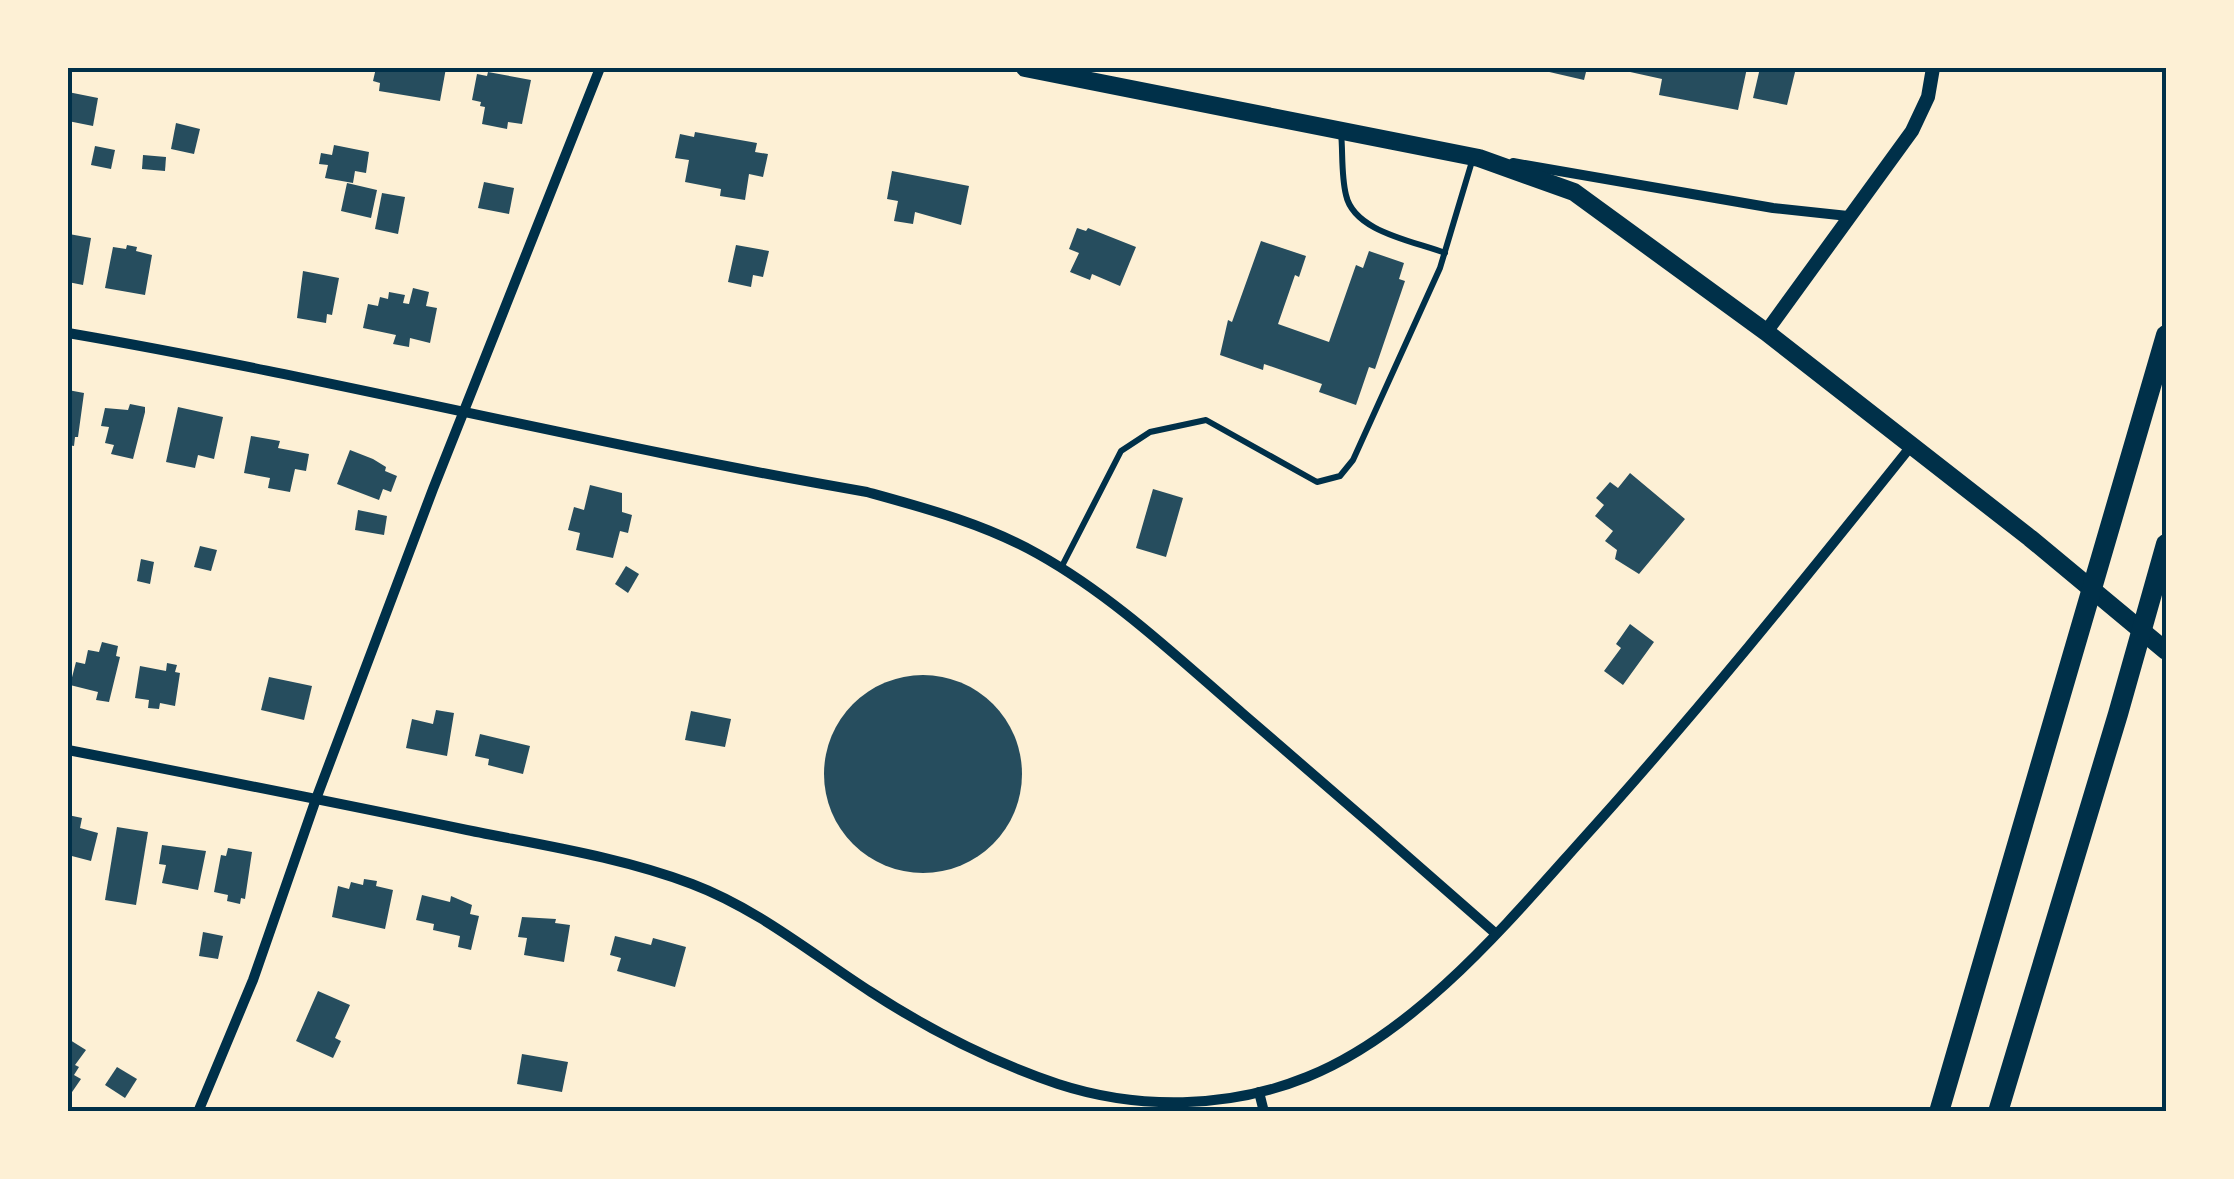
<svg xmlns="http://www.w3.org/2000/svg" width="2234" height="1179" font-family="'Source Sans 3',sans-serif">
<rect width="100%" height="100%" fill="#fdf0d5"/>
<!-- building -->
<g fill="#264d5e">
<path d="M376,68H446L440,101L379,91L380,83L373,81Z"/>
<path d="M1532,68H1587L1584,80Z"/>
<path d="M1612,68H1747L1738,110L1659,95L1662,79Z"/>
<path d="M1760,68H1796L1787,105L1753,98Z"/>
<path d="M488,72L531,80L522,124L508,122L507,129L482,124L485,107L480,106L481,102L472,100L477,74L487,76Z"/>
<path d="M68,92L98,98L93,126L68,121Z"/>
<path d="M176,123L200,129L194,154L171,149Z"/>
<path d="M695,132L757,143L755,152L768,154L763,177L749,174L745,200L720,196L721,189L685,182L689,160L675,158L680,134L694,137Z"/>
<path d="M334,145L369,152L366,173L355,171L353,183L325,178L328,165L319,164L321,153L332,155Z"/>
<path d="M95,146L115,150L111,169L91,165Z"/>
<path d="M143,155L166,157L165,171L142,169Z"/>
<path d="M892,171L969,186L961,225L915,212L913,224L894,221L898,201L887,199Z"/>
<path d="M484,182L514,188L509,214L478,208Z"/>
<path d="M347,183L377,190L371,218L341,211Z"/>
<path d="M382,193L405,197L398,234L375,229Z"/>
<path d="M1077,228L1086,231L1088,228L1136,247L1120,286L1092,274L1090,280L1070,272L1079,253L1069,249Z"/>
<path d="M69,234L91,238L83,285L68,282Z"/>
<path d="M1261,241L1306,256L1299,277L1295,275L1278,324L1329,342L1356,265L1363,268L1369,251L1404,263L1399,279L1405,281L1375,369L1369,367L1356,405L1319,392L1322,384L1264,364L1263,370L1220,355L1228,320L1232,322Z"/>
<path d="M127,245L137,247L136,251L152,255L145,295L105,288L113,247L126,249Z"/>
<path d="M736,245L769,251L763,277L753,275L751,287L728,282Z"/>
<path d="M303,271L339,278L332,315L327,314L326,323L297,318Z"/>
<path d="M413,288L429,292L426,306L437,308L430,343L410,338L409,347L393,344L396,335L363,328L368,304L378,306L380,297L388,299L389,292L405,295L403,303L409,304Z"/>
<path d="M68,390L84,393L78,437H75L74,446L68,445Z"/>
<path d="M130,404L145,407V412L133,459L111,454L114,445L105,443L109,427L101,426L105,408L128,410Z"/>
<path d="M178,407L223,417L214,459L198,455L195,468L166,462Z"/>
<path d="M251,436L280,441L278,448L309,454L306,471L295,469L290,492L268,488L270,478L244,473Z"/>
<path d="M350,450L373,459L386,467L385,471L397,476L391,492L383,489L379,500L337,484Z"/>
<path d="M1630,473L1685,519L1639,574L1615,559L1617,550L1605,541L1613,531L1595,516L1604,505L1596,498L1610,482L1618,488Z"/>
<path d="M590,485L622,493V512L632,515L628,533L620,531L613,558L576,550L580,533L568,530L574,507L584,510Z"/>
<path d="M1153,489L1183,498L1166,557L1136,548Z"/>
<path d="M358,510L387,516L384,535L355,530Z"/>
<path d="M200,546L217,550L211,571L194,567Z"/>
<path d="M141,559L154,562L150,584L137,581Z"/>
<path d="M626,566L639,574L628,593L615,584Z"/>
<path d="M1630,624L1654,642L1623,685L1604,671L1621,648L1616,644Z"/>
<path d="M102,642L118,646L116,656L120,657L109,702L96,700L98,692L70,685L76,662L85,664L88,650L99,652Z"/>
<path d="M167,663L177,665L175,672L180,673L175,706L160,703L159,709L148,708L149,700L135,698L140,666L166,671Z"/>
<circle cx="923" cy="774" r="99"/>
<path d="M269,677L312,686L304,720L261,710Z"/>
<path d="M436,710L454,713L447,756L406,748L412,719L433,724Z"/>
<path d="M691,711L731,719L725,747L685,740Z"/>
<path d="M480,734L530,746L523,774L488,765L489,759L475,756Z"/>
<path d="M68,815L82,818L80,828L98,833L91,861L68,855Z"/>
<path d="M117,827L148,832L136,905L105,900Z"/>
<path d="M162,845L206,851L198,890L162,883L166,865L159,864Z"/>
<path d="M228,848L252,852L245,899L241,898L240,904L227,901L228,895L214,892L221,855L226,856Z"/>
<path d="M364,879L377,881L376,886L393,890L385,929L332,917L338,886L349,889L351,882L363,885Z"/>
<path d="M422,895L450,902L451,896L472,905L470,914L479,916L471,950L458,947L460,936L433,930L434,924L416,920Z"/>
<path d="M522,917L556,919L555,923L570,925L564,962L524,955L527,938L518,937Z"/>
<path d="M203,932L223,936L218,959L199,956Z"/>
<path d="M615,936L651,945L653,938L686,947L675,987L617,971L621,958L610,955Z"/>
<path d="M318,991L350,1005L335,1038L341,1041L333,1058L296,1041Z"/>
<path d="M70,1040L86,1050L75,1065L79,1067L74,1075L81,1079L70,1095L68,1093Z"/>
<path d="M522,1054L568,1062L562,1092L517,1084Z"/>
<path d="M117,1067L137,1079L125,1098L105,1085Z"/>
</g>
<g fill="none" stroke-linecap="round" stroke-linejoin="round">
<!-- service -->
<g stroke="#003049" stroke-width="6">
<path d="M1341,132C1343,152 1341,175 1346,195C1354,232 1414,241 1445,253"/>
<path d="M1061,568L1121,451L1150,432L1206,420L1317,482L1340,476L1353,460L1440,268L1473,158"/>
</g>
<!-- minor -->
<g stroke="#003049" stroke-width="10">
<path d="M1513,163L1773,208L1848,216"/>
<path d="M68,333C335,379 599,446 867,492C925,508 985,524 1038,554C1113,596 1177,657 1242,713C1327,786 1411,859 1495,933"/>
<path d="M68,750C201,776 334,802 467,830C541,845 621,857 692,884C758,909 812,954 871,992C928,1029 993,1062 1058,1084C1138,1110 1228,1109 1307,1077C1414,1034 1504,927 1580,842C1696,714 1804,580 1912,445"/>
<path d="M1259,1092L1264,1112"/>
<path d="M198,1112L253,980L316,799L433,489L600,68"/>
</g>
<!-- tertiary -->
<path stroke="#003049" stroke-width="14" d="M1766,332L1912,131L1928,97L1933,68"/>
<!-- secondary -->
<path stroke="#003049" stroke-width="18" d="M1025,68L1479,158L1574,192L1766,332L2030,538L2166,651"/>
<!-- motorway -->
<g stroke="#003049" stroke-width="20">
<path d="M1939,1112L2166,335"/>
<path d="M1998,1112L2118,714L2166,544"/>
</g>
</g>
<!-- border -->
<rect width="2234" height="1179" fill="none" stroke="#fdf0d5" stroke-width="140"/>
<rect x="70" y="70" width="2094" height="1039" fill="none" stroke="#003049" stroke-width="4"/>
</svg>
